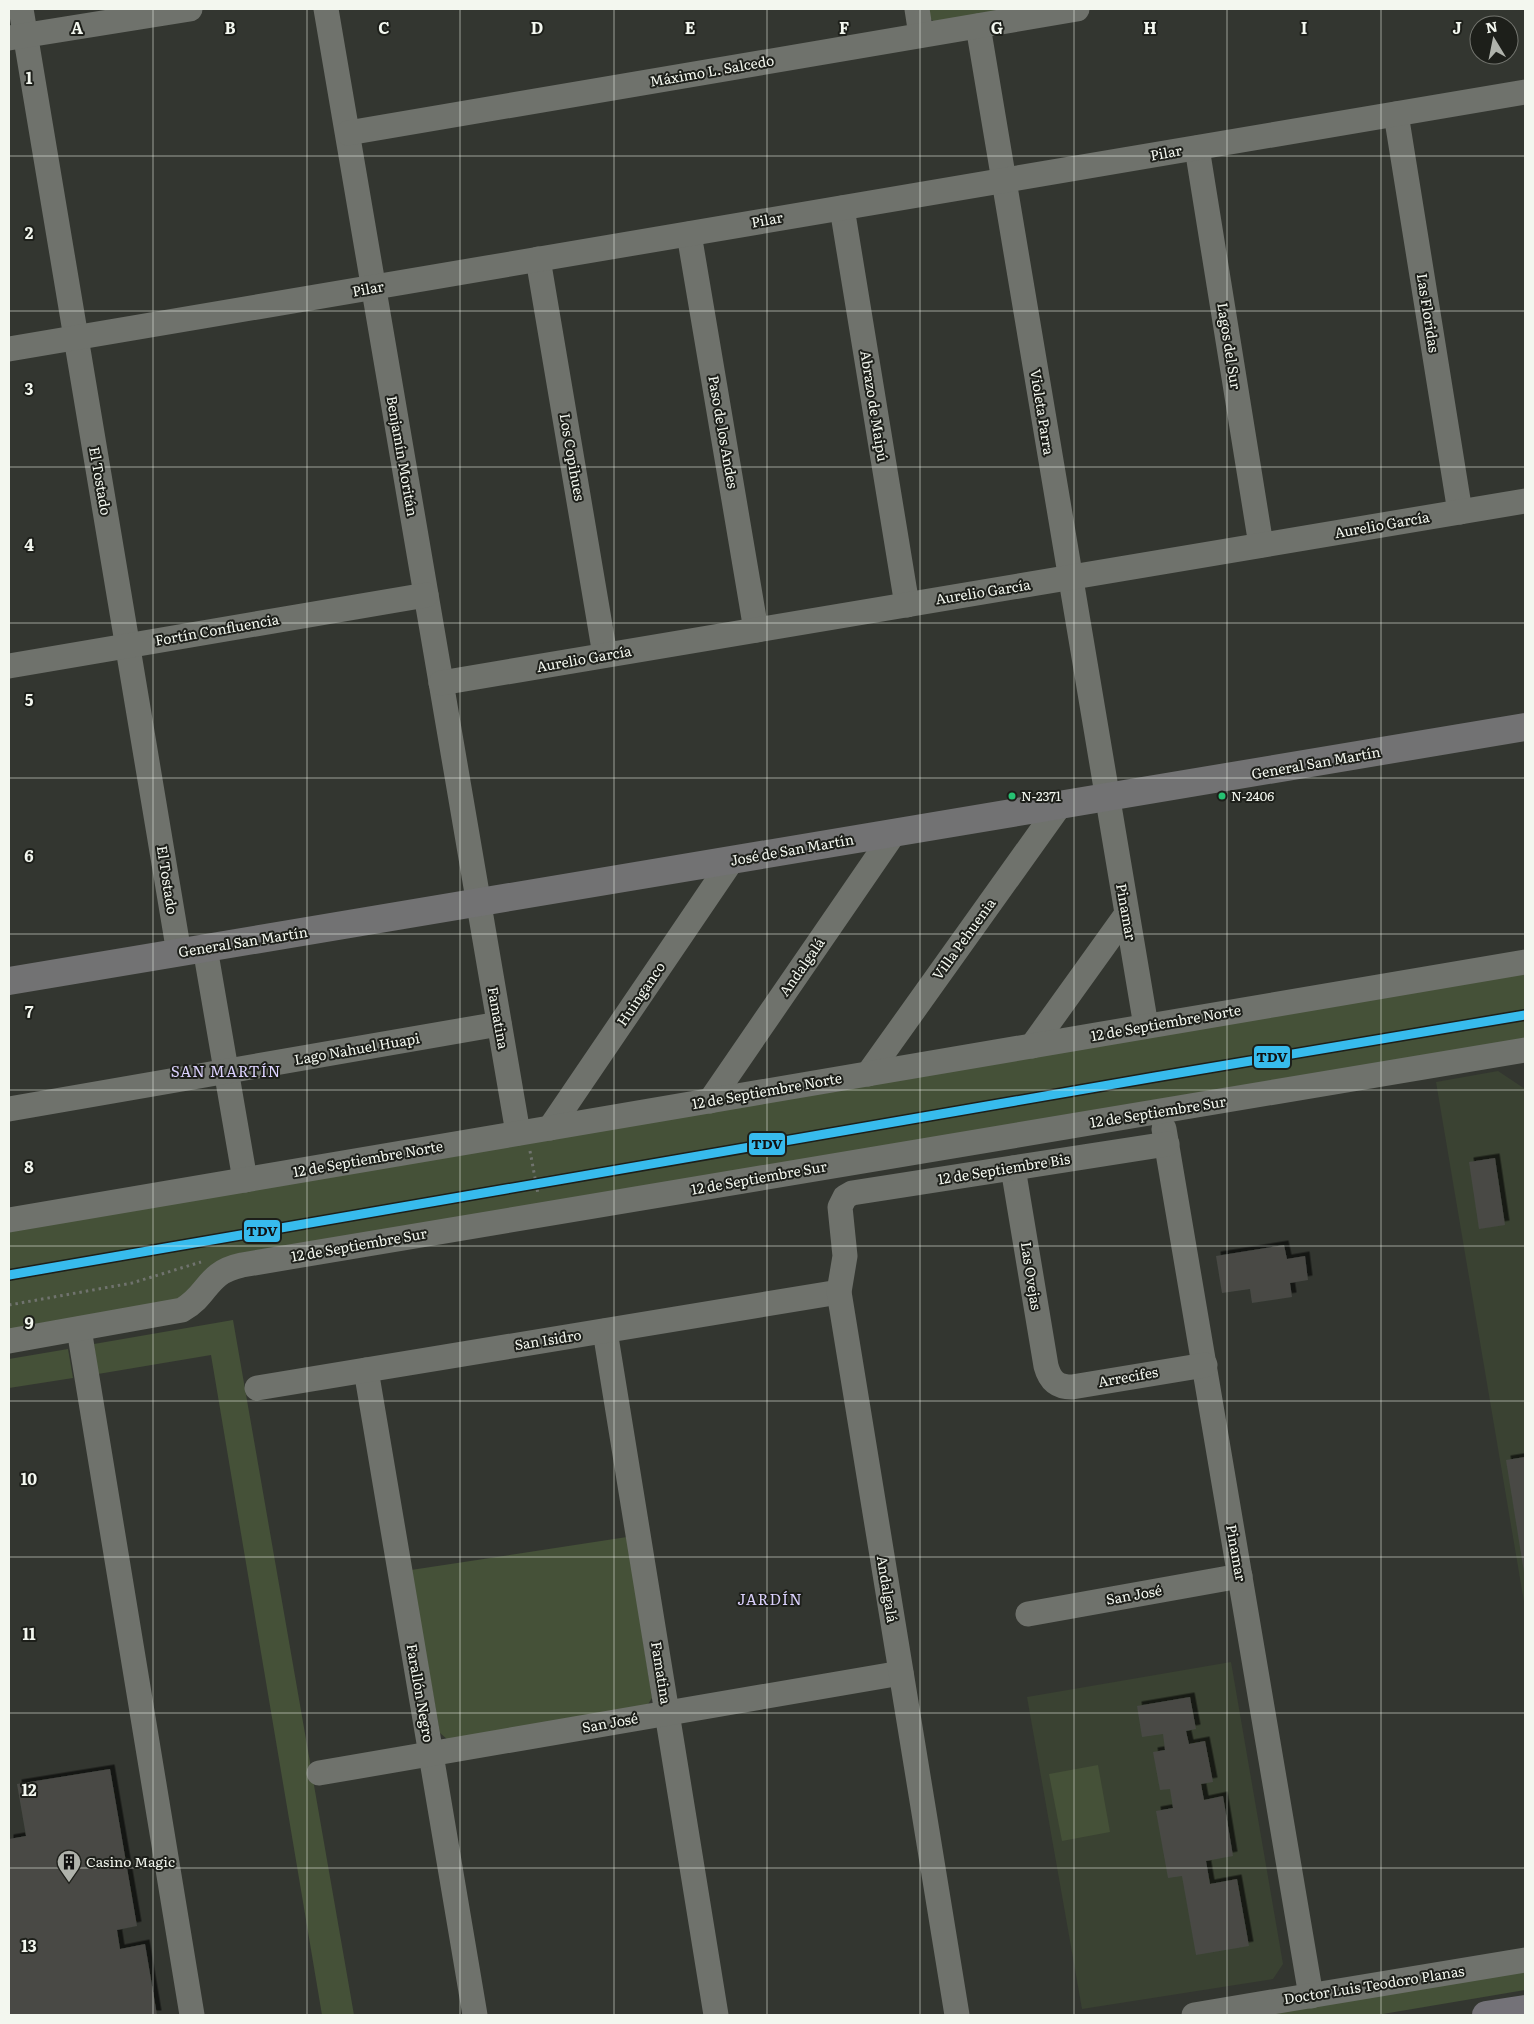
<svg xmlns="http://www.w3.org/2000/svg" width="1534" height="2024" font-family="Literata,serif">
<defs>
<filter id="shadow"><feDropShadow dx="4.5" dy="-4.5" stdDeviation="0" flood-color="#0009"/></filter>
</defs>
<rect width="100%" height="100%" fill="#333630"/>
<!-- built -->
<g fill="#3a4232">
<path d="M1498,1071L1525,1089V1608L1436,1082Z"/>
<path d="M1231,1662L1283,1964L1273,1979L1082,2009L1027,1697Z"/>
</g>
<!-- green -->
<g fill="#455138">
<path d="M925,9H1017L936,23L928,17Z"/>
<path d="M1525,973V1043L233,1262L184,1298L9,1332V1231Z"/>
<path d="M233,1320L354,2015H322L211,1355L98,1374L94,1344Z"/>
<path d="M68,1349L73,1378L9,1388V1359Z"/>
<path d="M627,1537L652,1698L647,1706L448,1740L440,1733L411,1570Z"/>
<path d="M1098,1765L1110,1832L1062,1841L1049,1774Z"/>
<path d="M1525,1969V1990L1377,2015H1248Z"/>
</g>
<!-- building -->
<g fill="#484a45" filter="url(#shadow)">
<path d="M1495,1158L1505,1225L1479,1229L1469,1162Z"/>
<path d="M1284,1245L1287,1259L1305,1256L1308,1280L1290,1283L1292,1297L1252,1303L1250,1289L1222,1293L1216,1256Z"/>
<path d="M1525,1457V1572H1524L1506,1460Z"/>
<path d="M1190,1697L1196,1729L1186,1731L1189,1744L1205,1741L1213,1782L1201,1784L1204,1800L1223,1796L1233,1856L1206,1861L1210,1884L1237,1879L1249,1946L1196,1955L1182,1876L1168,1878L1156,1811L1173,1808L1170,1789L1160,1790L1153,1752L1165,1750L1163,1734L1142,1737L1137,1706Z"/>
<path d="M110,1769L137,1926L117,1930L120,1949L145,1944L157,2015H9V1839L26,1836L17,1784Z"/>
</g>
<g fill="none" stroke-linecap="round" stroke-linejoin="round">
<!-- path -->
<g stroke="#70736e" stroke-width="3" stroke-dasharray="2.5 4" stroke-linecap="butt">
<path d="M530,1151L538,1194"/>
<path d="M9,1305L132,1283L201,1262"/>
</g>
<!-- minor -->
<g stroke="#6f726c" stroke-width="25">
<path d="M21,9L179,953"/>
<path d="M326,9L518,1133"/>
<path d="M917,9L921,35"/>
<path d="M978,26L1146,1026"/>
<path d="M9,38L190,9"/>
<path d="M1396,114L1460,512"/>
<path d="M348,133L1077,9"/>
<path d="M1197,148L1261,545"/>
<path d="M842,208L907,605"/>
<path d="M689,234L756,630"/>
<path d="M538,259L605,655"/>
<path d="M9,349L1525,92"/>
<path d="M9,666L426,595"/>
<path d="M441,683L1525,501"/>
<path d="M205,948L245,1180"/>
<path d="M1032,1046L1126,915"/>
<path d="M868,1074L1060,805"/>
<path d="M710,1101L894,833"/>
<path d="M9,1109L499,1024"/>
<path d="M550,1128L732,860"/>
<path d="M1164,1129L1311,1996"/>
<path d="M1013,1168L1046,1366C1050,1381 1057,1387 1072,1387L1205,1365"/>
<path d="M9,1220L1525,962"/>
<path d="M79,1329L192,2015"/>
<path d="M605,1331L716,2015"/>
<path d="M9,1341L182,1310C210,1294 205,1273 242,1265L1525,1050"/>
<path d="M366,1370L475,2015"/>
<path d="M257,1388L839,1292"/>
<path d="M1028,1614L1240,1576"/>
<path d="M319,1773L901,1673"/>
<path d="M957,2015L839,1292L845,1256L840,1207L845,1197L852,1193L1167,1144"/>
<path d="M1194,2015L1525,1960"/>
</g>
<!-- major -->
<path stroke="#727273" stroke-width="28" d="M9,981L1525,727"/>
<!-- highway -->
<path stroke="#747278" stroke-width="28" d="M1486,2015L1525,2009"/>
<defs>
<path id="rail-1" d="M9,1275L1155,1077L1525,1015"/>
</defs>
<!-- rail-1 casing -->
<use href="#rail-1" stroke="#1d1f1a" stroke-width="12"/>
<!-- rail-1 -->
<use href="#rail-1" stroke="#37bbed" stroke-width="9"/>
</g>
<!-- grid -->
<path fill="none" stroke="#f3f7ef" stroke-width="1" stroke-opacity="0.55" d="M153,9V2015M307,9V2015M460,9V2015M614,9V2015M767,9V2015M920,9V2015M1074,9V2015M1227,9V2015M1381,9V2015M9,156H1525M9,311H1525M9,467H1525M9,623H1525M9,778H1525M9,934H1525M9,1090H1525M9,1246H1525M9,1401H1525M9,1557H1525M9,1713H1525M9,1868H1525"/>
<!-- icons -->
<defs>
<symbol id="building-pin" viewBox="-11 -11 22 30"><path d="M0 17L-7.5 6A9.5 9.5 0 1 1 7.5 6Z" fill="#b0b3ac" stroke="#1d1f1a"/><path d="M-4-6H4V6H1V3H-1V6H-4ZM-2.5-4.3h1.7v1.8h-1.7ZM.8-4.3h1.7v1.8H.8ZM-2.5-1h1.7V.8h-1.7ZM.8-1h1.7V.8H.8Z" fill="#111"/></symbol>
</defs>
<g fill-rule="evenodd">
<use href="#building-pin" x="55" y="1848" width="28" height="38"/>
</g>
<!-- markers -->
<g fill="#26c172" stroke="#1d1f1a" stroke-width="2">
<circle cx="1012" cy="796" r="4.5"/>
<circle cx="1222" cy="796" r="4.5"/>
</g>
<g text-anchor="middle" stroke-width="4" stroke-linejoin="round" paint-order="stroke">
<!-- bus labels -->
<g font-size="13" fill="#f3f7ef" stroke="#1d1f1a" text-anchor="start">
<text x="1021" y="801">N-2371</text>
<text x="1231" y="801">N-2406</text>
</g>
<!-- street labels -->
<g font-size="14" fill="#f3f7ef" stroke="#1d1f1a">
<text transform="translate(712 71) rotate(-10)" y="5">Máximo L. Salcedo</text>
<text transform="translate(1166 153) rotate(-10)" y="5">Pilar</text>
<text transform="translate(767 220) rotate(-10)" y="5">Pilar</text>
<text transform="translate(368 289) rotate(-10)" y="5">Pilar</text>
<text transform="translate(1428 313) rotate(81)" y="5">Las Floridas</text>
<text transform="translate(1229 346) rotate(81)" y="5">Lagos del Sur</text>
<text transform="translate(874 406) rotate(81)" y="5">Abrazo de Maipú</text>
<text transform="translate(1042 412) rotate(81)" y="5">Violeta Parra</text>
<text transform="translate(723 432) rotate(80)" y="5">Paso de los Andes</text>
<text transform="translate(402 456) rotate(80)" y="5">Benjamín Moritán</text>
<text transform="translate(572 457) rotate(80)" y="5">Los Copihues</text>
<text transform="translate(100 481) rotate(80)" y="5">El Tostado</text>
<text transform="translate(1382 525) rotate(-10)" y="5">Aurelio García</text>
<text transform="translate(983 592) rotate(-9)" y="5">Aurelio García</text>
<text transform="translate(217 630) rotate(-10)" y="5">Fortín Confluencia</text>
<text transform="translate(584 659) rotate(-10)" y="5">Aurelio García</text>
<text transform="translate(1316 763) rotate(-10)" y="5">General San Martín</text>
<text transform="translate(792 850) rotate(-10)" y="5">José de San Martín</text>
<text transform="translate(167 880) rotate(81)" y="5">El Tostado</text>
<text transform="translate(1126 912) rotate(80)" y="5">Pinamar</text>
<text transform="translate(964 939) rotate(-54)" y="5">Villa Pehuenia</text>
<text transform="translate(243 942) rotate(-9)" y="5">General San Martín</text>
<text transform="translate(802 967) rotate(-55)" y="5">Andalgalá</text>
<text transform="translate(641 994) rotate(-56)" y="5">Huinganco</text>
<text transform="translate(498 1018) rotate(80)" y="5">Famatina</text>
<text transform="translate(1166 1023) rotate(-10)" y="5">12 de Septiembre Norte</text>
<text transform="translate(357 1049) rotate(-10)" y="5">Lago Nahuel Huapi</text>
<text transform="translate(767 1091) rotate(-10)" y="5">12 de Septiembre Norte</text>
<text transform="translate(1158 1112) rotate(-9)" y="5">12 de Septiembre Sur</text>
<text transform="translate(368 1159) rotate(-10)" y="5">12 de Septiembre Norte</text>
<text transform="translate(1004 1169) rotate(-9)" y="5">12 de Septiembre Bis</text>
<text transform="translate(759 1178) rotate(-10)" y="5">12 de Septiembre Sur</text>
<text transform="translate(359 1245) rotate(-10)" y="5">12 de Septiembre Sur</text>
<text transform="translate(1031 1276) rotate(81)" y="5">Las Ovejas</text>
<text transform="translate(548 1340) rotate(-9)" y="5">San Isidro</text>
<text transform="translate(1128 1377) rotate(-10)" y="5">Arrecifes</text>
<text transform="translate(1236 1553) rotate(80)" y="5">Pinamar</text>
<text transform="translate(887 1589) rotate(81)" y="5">Andalgalá</text>
<text transform="translate(1134 1595) rotate(-10)" y="5">San José</text>
<text transform="translate(661 1673) rotate(81)" y="5">Famatina</text>
<text transform="translate(420 1693) rotate(80)" y="5">Farallón Negro</text>
<text transform="translate(610 1723) rotate(-10)" y="5">San José</text>
<text transform="translate(1374 1985) rotate(-9)" y="5">Doctor Luis Teodoro Planas</text>
</g>
<!-- poi labels -->
<g font-size="14" fill="#f3f7ef" stroke="#1d1f1a" text-anchor="start">
<text x="86" y="1867">Casino Magic</text>
</g>
<!-- neighbourhood labels -->
<g font-size="15" letter-spacing="1" fill="#dbd1fd" stroke="#1d1f1a">
<text x="226" y="1077">SAN MARTÍN</text>
<text x="770" y="1605">JARDÍN</text>
</g>
</g>
<g font-size="16" text-anchor="middle" font-weight="bold" fill="#f3f7ef" stroke="#1d1f1a" stroke-width="4" stroke-linejoin="round" paint-order="stroke">
<text x="77" y="34">A</text>
<text x="230" y="34">B</text>
<text x="384" y="34">C</text>
<text x="537" y="34">D</text>
<text x="690" y="34">E</text>
<text x="844" y="34">F</text>
<text x="997" y="34">G</text>
<text x="1150" y="34">H</text>
<text x="1304" y="34">I</text>
<text x="1457" y="34">J</text>
<text x="29" y="84">1</text>
<text x="29" y="239">2</text>
<text x="29" y="395">3</text>
<text x="29" y="551">4</text>
<text x="29" y="706">5</text>
<text x="29" y="862">6</text>
<text x="29" y="1018">7</text>
<text x="29" y="1173">8</text>
<text x="29" y="1329">9</text>
<text x="29" y="1485">10</text>
<text x="29" y="1640">11</text>
<text x="29" y="1796">12</text>
<text x="29" y="1952">13</text>
</g>
<g stroke="#1d1f1a" stroke-width="2">
<rect x="1253" y="1045" width="38" height="24" rx="5" fill="#37bbed"/>
<rect x="748" y="1132" width="38" height="24" rx="5" fill="#37bbed"/>
<rect x="243" y="1219" width="38" height="24" rx="5" fill="#37bbed"/>
</g>
<g font-size="14" text-anchor="middle" font-weight="bold" fill="#111">
<text x="1272" y="1062">TDV</text>
<text x="767" y="1149">TDV</text>
<text x="262" y="1236">TDV</text>
</g>
<!-- border -->
<rect width="1534" height="2024" fill="none" stroke="#f3f7ef" stroke-width="20"/>
<!-- north arrow -->
<g transform="translate(1494 40) rotate(350)"><circle r="24" fill="#1d1f1a" stroke="#73756f"/>
<path d="M0-4L9 19L0 12L-9 19Z" fill="#b0b3ac"/>
<text y="-8" font-size="14" font-weight="bold" text-anchor="middle" fill="#f3f7ef">N</text>
</g>
</svg>
